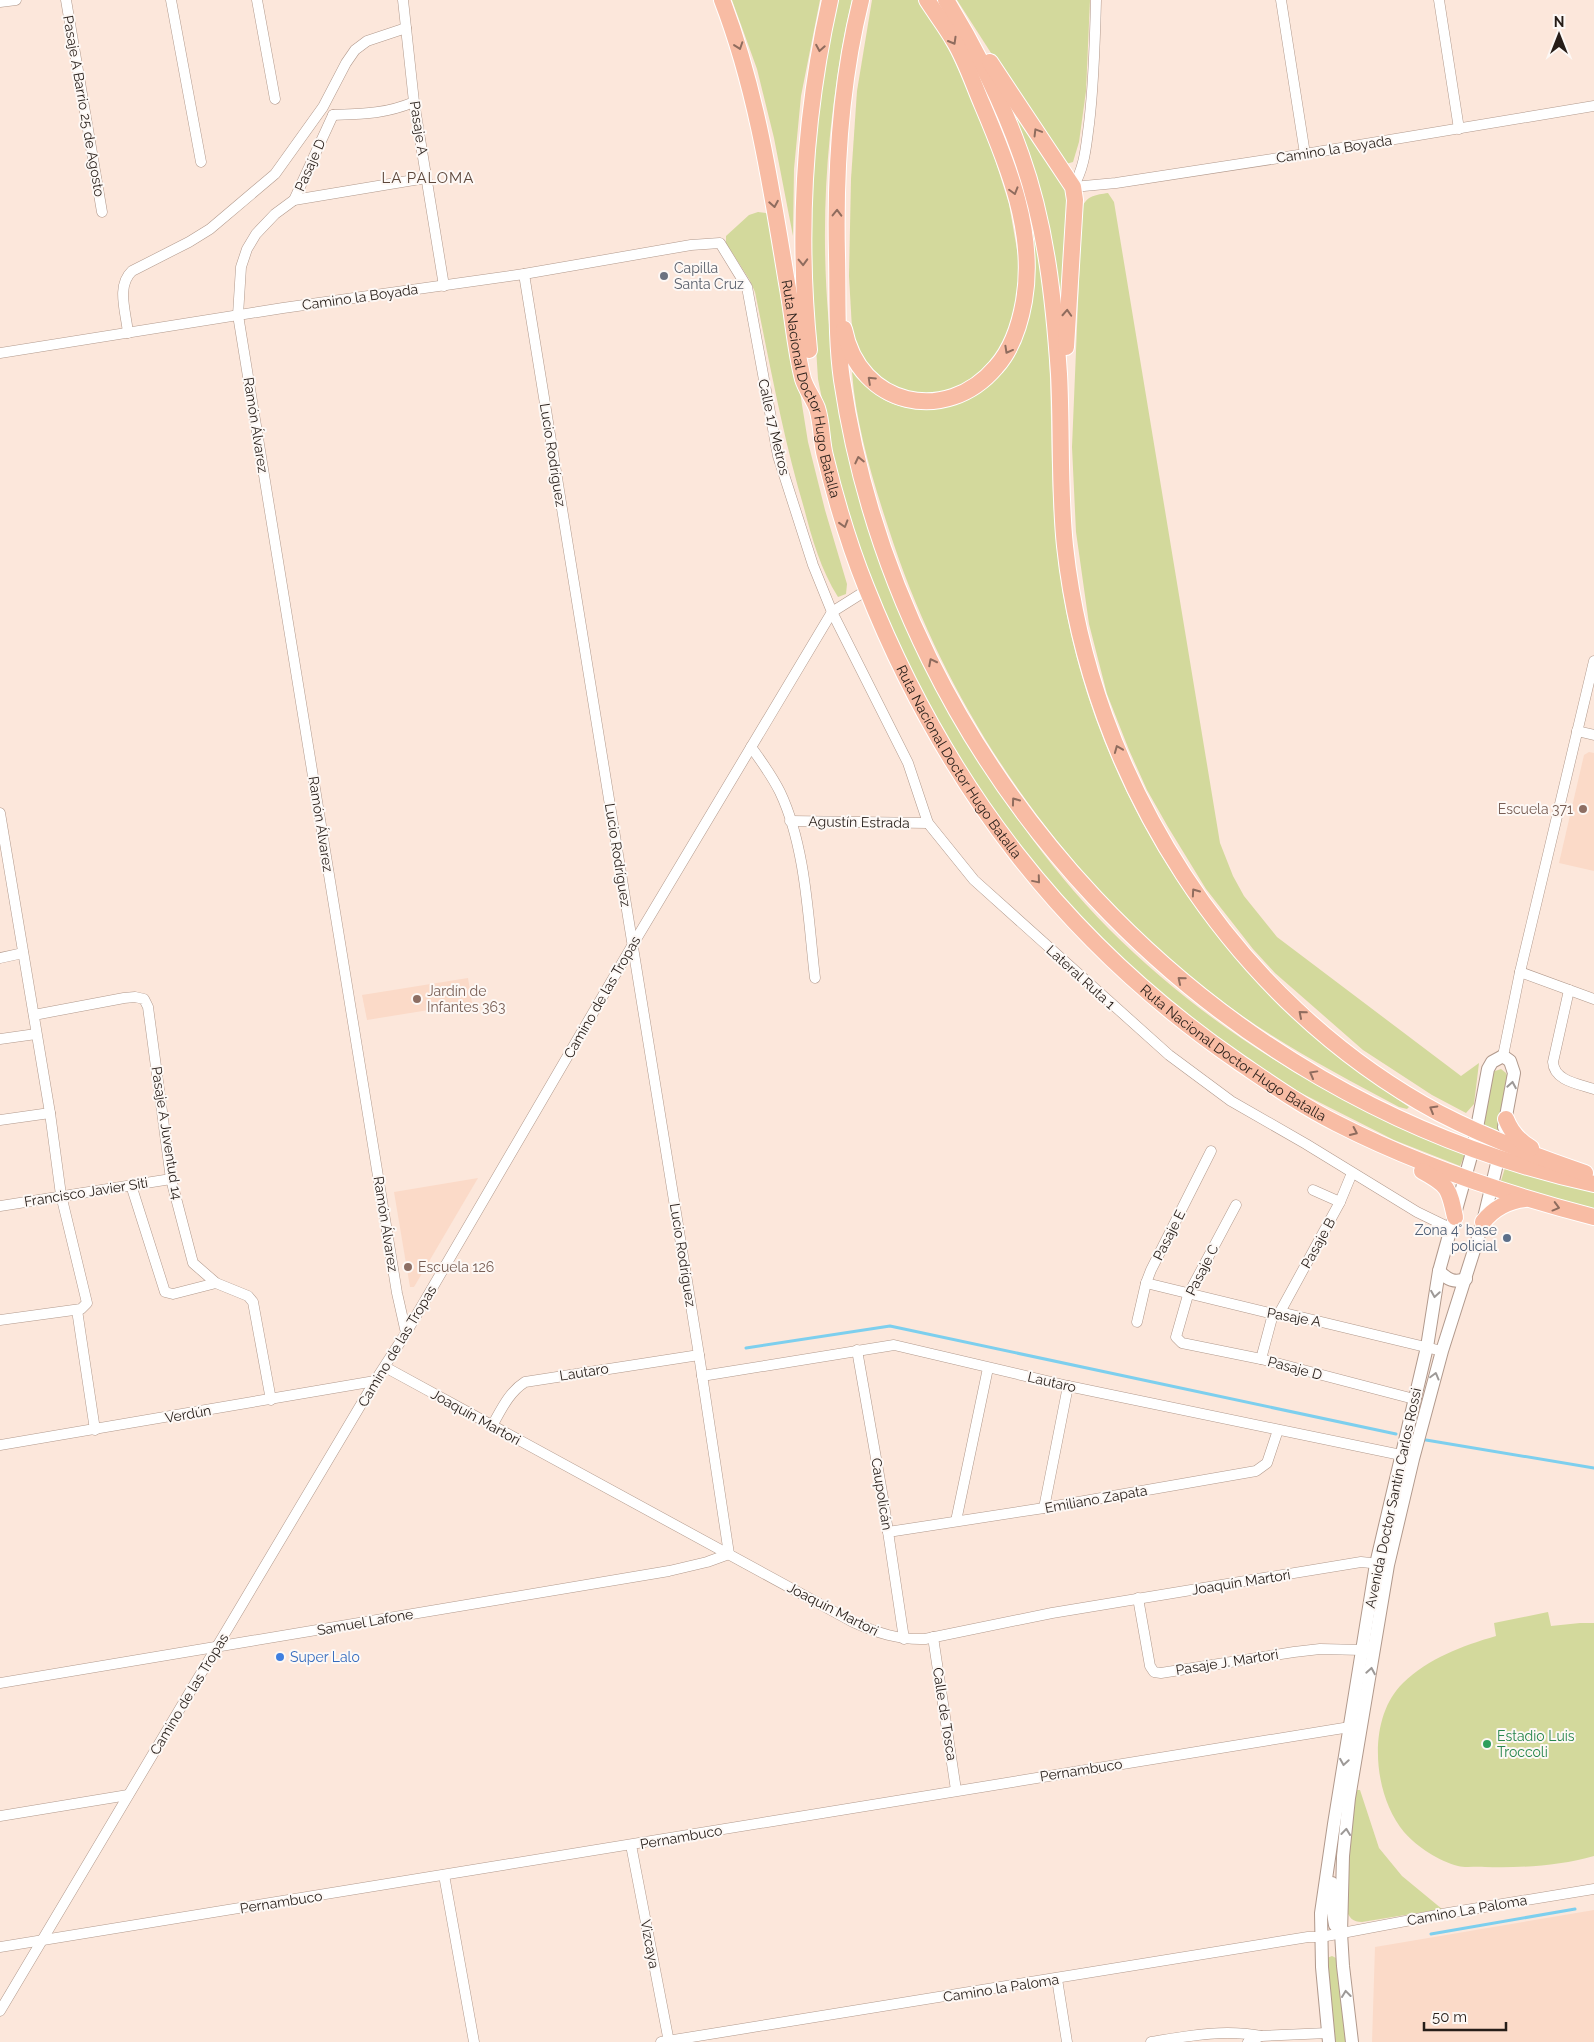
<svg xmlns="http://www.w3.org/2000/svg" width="1594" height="2042" font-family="Raleway,sans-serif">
<rect width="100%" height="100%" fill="#fce7db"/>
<!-- built -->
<g fill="#fbdac8">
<path d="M1589,752L1594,753V871L1559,863L1584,755Z"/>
<path d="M468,978L472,1003L367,1020L362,995Z"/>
<path d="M478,1178L414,1287H410L394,1192Z"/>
<path d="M1594,1910V2042H1372L1375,1947Z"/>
</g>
<!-- green -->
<g fill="#d3d99c">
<path d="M732,0H820L801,96L794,169L793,236L774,138L757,69Z"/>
<path d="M838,0H852C841,44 835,90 830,135C805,382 873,625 1022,825C1048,861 1077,897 1109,929C1210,1030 1332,1103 1465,1154L1460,1166L1394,1140L1299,1092L1239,1054L1154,990L1078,915L1007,831L937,723L901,651L872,583L850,521L833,454L818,379L810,253L811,166L822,75Z"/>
<path d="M872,0H918L933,21L951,53L986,131L1009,204L1020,267L1015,312L1000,350L973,380L942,394L901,392L876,376L860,355L852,329L849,276L851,179L857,91Z"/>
<path d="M936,0H939C1002,109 1039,210 1048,336C1053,413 1049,490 1059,567C1079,724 1154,875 1263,988C1306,1032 1354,1068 1403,1103L1409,1107L1407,1109L1399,1107C1341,1076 1283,1046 1230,1007C1074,892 956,727 894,545C876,491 856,429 852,372L855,373C864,381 872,390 880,397C901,413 941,411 964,401C1026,373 1041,297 1030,235C1028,228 1024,221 1021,214C1015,198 1008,181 1002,165C980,110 958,55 936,0Z"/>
<path d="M957,0H1090L1086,91L1079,142L1073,162L1066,164L1059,159Z"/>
<path d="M1009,103L1068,193L1063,299L1059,297Z"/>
<path d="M1108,193L1114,202L1220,843L1233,876L1244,896L1277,937L1461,1076L1479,1063L1474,1104L1466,1113L1432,1095L1363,1050L1275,973L1253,949L1206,889L1168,827L1147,790L1129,750L1107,694L1089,624L1076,532L1072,447L1082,207C1088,195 1096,195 1108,193Z"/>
<path d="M758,212L766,213L772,218L808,442L825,510L847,584L846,594L838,597C821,570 812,539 804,508C783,437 770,365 755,292L749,279L726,243V236L749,215Z"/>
<path d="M1501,1069L1506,1073L1508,1078L1499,1131L1484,1125L1492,1072Z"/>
<path d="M1505,1168L1546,1180L1594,1192V1210L1500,1184Z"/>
<path d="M1548,1612L1551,1626L1580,1623H1594V1856C1559,1866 1521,1868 1485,1867C1476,1866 1466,1868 1458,1866C1439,1861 1417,1847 1404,1832C1373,1795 1366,1719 1403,1683C1429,1658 1462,1646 1496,1636L1494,1623Z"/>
<path d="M1356,1790H1360L1379,1848L1402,1876L1442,1909L1362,1922C1353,1922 1349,1918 1346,1909L1348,1853Z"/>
<path d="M1332,1956L1336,1958L1347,2042H1334L1327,1958Z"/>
</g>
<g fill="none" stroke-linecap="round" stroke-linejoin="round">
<!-- stream -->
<g stroke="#7dcfee" stroke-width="3">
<path d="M746,1348L890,1326L1396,1434"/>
<path d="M1426,1440L1594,1468"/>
<path d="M1431,1934L1575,1909"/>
</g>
<defs>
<g id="minor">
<path d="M66,0L102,212"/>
<path d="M171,0L201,162"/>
<path d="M257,0L275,99"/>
<path d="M403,0L414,102L444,286"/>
<path d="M1281,0L1305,154"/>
<path d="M1439,0L1459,129"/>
<path d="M0,2L16,0"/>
<path d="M333,115L294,200L275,214L256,234L247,249L241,267L238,315L397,1293L406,1333"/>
<path d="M333,115C363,114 385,114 414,102"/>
<path d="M1073,187L1116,183L1305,154L1594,106"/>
<path d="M1073,187C1085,167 1086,146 1089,124C1094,83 1095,41 1096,0"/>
<path d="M294,200L426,178"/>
<path d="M128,333C126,312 116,286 132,271L189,242L210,229L275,174L323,107L346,63L355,50L367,41L406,28"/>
<path d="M0,353L283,308L524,274L691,245L720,243L747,287L778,456L813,565L832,612L908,763L928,823L974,880L1169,1055L1231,1101L1306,1144L1417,1212L1452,1229"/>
<path d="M1577,731L1594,735"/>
<path d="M751,747C762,762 772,776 780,792C806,847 808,918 815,978"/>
<path d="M0,813L50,1113L61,1195L87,1303L81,1309L0,1320"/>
<path d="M790,821L928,823"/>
<path d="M0,958L23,953"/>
<path d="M1520,972L1594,999"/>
<path d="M1569,990L1553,1062C1554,1081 1579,1084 1594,1089"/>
<path d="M34,1015L124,998L135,997L144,999L148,1007L171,1179L193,1263L216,1283L248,1296L253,1302L271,1400"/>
<path d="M0,1039L36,1034"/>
<path d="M1503,1056L1520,972L1594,661"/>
<path d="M0,1120L50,1113"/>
<path d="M131,1185L165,1292L173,1294L216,1283"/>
<path d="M1313,1190L1340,1202"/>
<path d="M1236,1205L1188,1295L1176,1337L1182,1343L1261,1359L1414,1399"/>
<path d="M0,1206L171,1179"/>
<path d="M1146,1283L1273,1314L1280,1312L1442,1351"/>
<path d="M77,1310L95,1430"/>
<path d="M1280,1312L1340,1202L1352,1173"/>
<path d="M1137,1322L1146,1283L1151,1270L1211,1151"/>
<path d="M857,1350L883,1498L904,1639"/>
<path d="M1261,1359L1273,1314"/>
<path d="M385,1367L853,1622C877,1633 899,1640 925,1639L1052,1613L1361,1562L1381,1564"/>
<path d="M702,1376L894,1345L1068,1386L1401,1455"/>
<path d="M492,1426C501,1410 509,1392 525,1382L699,1355"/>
<path d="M0,1445L375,1381"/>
<path d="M1044,1508L1068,1386"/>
<path d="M956,1521L988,1368"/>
<path d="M888,1532L1044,1508L1256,1471L1267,1463L1278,1430"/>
<path d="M1138,1598L1150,1666L1154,1672L1161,1673L1294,1652L1320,1649L1363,1650L1368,1648"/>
<path d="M933,1637L956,1790"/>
<path d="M0,1683L669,1571L707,1562L729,1554L699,1355L524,274"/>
<path d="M0,1816L128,1795"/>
<path d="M631,1845L669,2042"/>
<path d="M444,1875L474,2042"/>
<path d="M0,1947L1356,1726"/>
<path d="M1057,1979L1067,2042"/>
<path d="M0,2011L375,1381L406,1333L632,946L832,612L867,590"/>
<path d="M661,2042L1308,1937H1321L1448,1913L1594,1889"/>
<path d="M1151,2042C1188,2036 1223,2029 1261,2036"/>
<path d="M1248,2042L1261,2036L1328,2033"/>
</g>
<g id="tertiary">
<path d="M1439,1271C1448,1280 1454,1283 1466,1279"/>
<path d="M1332,1883V1907L1335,1925"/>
<path d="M1329,2042L1322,1967L1321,1913L1334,1824L1376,1564L1427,1347L1439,1271L1473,1149L1488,1069L1492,1062L1503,1056L1510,1061L1514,1073L1504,1127"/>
<path d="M1352,2042L1343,1966L1341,1933L1343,1856L1349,1798L1388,1565L1413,1459L1442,1351L1483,1222L1501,1147"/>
</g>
<g id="trunk">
<path id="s1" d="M722,0C757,91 771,187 787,283C793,315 795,348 803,379C806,389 813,398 817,408C822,423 821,441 825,456C836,501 849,545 866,587C944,784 1065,943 1240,1063C1271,1084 1302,1106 1336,1123C1418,1165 1505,1194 1594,1217"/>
<path d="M861,0C840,84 835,169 837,255C838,297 836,338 842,380C900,772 1207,1100 1594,1184"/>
<path d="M946,0C976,49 1002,101 1021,155C1046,225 1054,300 1059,374C1062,431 1059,489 1065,546C1090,778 1232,1002 1439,1113C1485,1137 1535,1156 1585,1173"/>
<path d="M990,62L1073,187L1075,200L1066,347"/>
<path d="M844,329C859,406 946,426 996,367C1012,349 1020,324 1024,301C1036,233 1008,165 982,104C973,83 966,61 954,41C946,27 936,14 927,0"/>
<path d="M809,350C797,232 804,116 830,0"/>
<path d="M1506,1119C1511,1132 1519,1141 1531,1148"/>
<path d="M1422,1171C1448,1185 1449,1188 1455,1217"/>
<path d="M1483,1222C1494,1208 1507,1201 1525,1199"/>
</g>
</defs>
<!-- minor casing -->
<use href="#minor" stroke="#b1998c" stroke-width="11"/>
<!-- tertiary casing -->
<use href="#tertiary" stroke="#b1998c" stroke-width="14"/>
<!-- trunk casing -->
<use href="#trunk" stroke="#fff" stroke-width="18"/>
<!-- minor -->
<use href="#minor" stroke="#fff" stroke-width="10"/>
<!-- tertiary -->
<use href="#tertiary" stroke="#fff" stroke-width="12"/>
<!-- trunk -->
<use href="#trunk" stroke="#f8bca4" stroke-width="16"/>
</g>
<!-- one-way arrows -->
<defs><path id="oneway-chevron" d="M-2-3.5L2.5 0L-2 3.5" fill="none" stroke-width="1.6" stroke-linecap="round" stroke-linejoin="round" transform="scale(1.25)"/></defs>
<g stroke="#8f6c5e">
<use href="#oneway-chevron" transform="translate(953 41) rotate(60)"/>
<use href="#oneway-chevron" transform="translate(739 46) rotate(71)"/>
<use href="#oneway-chevron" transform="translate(820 48) rotate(100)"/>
<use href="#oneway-chevron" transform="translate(1037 132) rotate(-121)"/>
<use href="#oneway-chevron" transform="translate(1014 191) rotate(74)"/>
<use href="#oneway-chevron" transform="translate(774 204) rotate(80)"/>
<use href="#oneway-chevron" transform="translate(837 213) rotate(-89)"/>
<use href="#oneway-chevron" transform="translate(803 262) rotate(88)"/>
<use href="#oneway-chevron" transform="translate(1067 313) rotate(-87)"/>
<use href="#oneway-chevron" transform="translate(1008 350) rotate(119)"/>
<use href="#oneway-chevron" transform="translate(871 380) rotate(-137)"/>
<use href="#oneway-chevron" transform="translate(859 460) rotate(-103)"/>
<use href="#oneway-chevron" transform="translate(844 524) rotate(73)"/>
<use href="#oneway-chevron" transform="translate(932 662) rotate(-117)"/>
<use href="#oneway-chevron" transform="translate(1118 749) rotate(-112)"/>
<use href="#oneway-chevron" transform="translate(1015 801) rotate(-126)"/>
<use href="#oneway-chevron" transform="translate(1037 880) rotate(50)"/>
<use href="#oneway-chevron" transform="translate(1195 892) rotate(-125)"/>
<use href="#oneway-chevron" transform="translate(1181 980) rotate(-140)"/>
<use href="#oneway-chevron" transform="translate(1302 1014) rotate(-139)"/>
<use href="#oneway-chevron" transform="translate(1313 1074) rotate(-151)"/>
<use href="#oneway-chevron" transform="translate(1433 1109) rotate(-150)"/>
<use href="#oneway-chevron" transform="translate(1354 1132) rotate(25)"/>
<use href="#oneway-chevron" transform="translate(1556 1207) rotate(15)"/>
</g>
<g stroke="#9d9997">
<use href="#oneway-chevron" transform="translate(1512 1085) rotate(-80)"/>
<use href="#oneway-chevron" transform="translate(1435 1294) rotate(99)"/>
<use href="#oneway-chevron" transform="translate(1435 1376) rotate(-75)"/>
<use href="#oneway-chevron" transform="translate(1371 1671) rotate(-80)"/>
<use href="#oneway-chevron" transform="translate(1344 1762) rotate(99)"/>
<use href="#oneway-chevron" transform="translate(1346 1832) rotate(-84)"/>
<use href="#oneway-chevron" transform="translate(1346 1994) rotate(-97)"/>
</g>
<!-- markers -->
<circle fill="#6b7280" stroke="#fdf8f5" stroke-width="2" cx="664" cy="276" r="5"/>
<g fill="#8d6e63" stroke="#fdf8f5" stroke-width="2">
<circle cx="1583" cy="809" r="5"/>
<circle cx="417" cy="999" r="5"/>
<circle cx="408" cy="1267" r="5"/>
</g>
<circle fill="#5c6f8a" stroke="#fdf8f5" stroke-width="2" cx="1507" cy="1238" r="5"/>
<circle fill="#3f7fe0" stroke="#fdf8f5" stroke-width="2" cx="280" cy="1657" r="5"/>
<circle fill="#2e9e5b" stroke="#fdf8f5" stroke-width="2" cx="1487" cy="1744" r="5"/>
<g text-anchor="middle" stroke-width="4" stroke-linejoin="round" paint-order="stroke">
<!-- street labels -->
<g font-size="14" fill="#261d18" stroke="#fdf8f5">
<text transform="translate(84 106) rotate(80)" y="5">Pasaje A Barrio 25 de Agosto</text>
<text transform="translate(419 128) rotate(81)" y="5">Pasaje A</text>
<text transform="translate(1334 149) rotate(-9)" y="5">Camino la Boyada</text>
<text transform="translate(310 165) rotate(-66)" y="5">Pasaje D</text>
<text transform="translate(360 297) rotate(-8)" y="5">Camino la Boyada</text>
<text dy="5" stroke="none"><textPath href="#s1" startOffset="400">Ruta Nacional Doctor Hugo Batalla</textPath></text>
<text transform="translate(256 425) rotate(81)" y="5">Ramón Álvarez</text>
<text transform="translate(774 427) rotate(77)" y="5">Calle 17 Metros</text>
<text transform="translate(553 455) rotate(81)" y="5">Lucio Rodríguez</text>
<text dy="5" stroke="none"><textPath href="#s1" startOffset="805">Ruta Nacional Doctor Hugo Batalla</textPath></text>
<text transform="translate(859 822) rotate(1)" y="5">Agustín Estrada</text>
<text transform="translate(321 824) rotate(81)" y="5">Ramón Álvarez</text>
<text transform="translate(618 855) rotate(81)" y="5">Lucio Rodríguez</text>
<text transform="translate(1081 977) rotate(42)" y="5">Lateral Ruta 1</text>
<text transform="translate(602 997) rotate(-60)" y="5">Camino de las Tropas</text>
<text dy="5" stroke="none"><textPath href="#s1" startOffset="1210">Ruta Nacional Doctor Hugo Batalla</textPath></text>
<text transform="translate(167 1133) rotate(81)" y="5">Pasaje A Juventud 14</text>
<text transform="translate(86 1192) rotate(-9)" y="5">Francisco Javier Siti</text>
<text transform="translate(386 1224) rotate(81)" y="5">Ramón Álvarez</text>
<text transform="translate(1169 1235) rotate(-63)" y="5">Pasaje E</text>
<text transform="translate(1318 1243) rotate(-61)" y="5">Pasaje B</text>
<text transform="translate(683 1255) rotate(81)" y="5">Lucio Rodríguez</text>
<text transform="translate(1202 1270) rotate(-63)" y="5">Pasaje C</text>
<text transform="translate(1294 1317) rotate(10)" y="5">Pasaje A</text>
<text transform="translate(397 1346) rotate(-59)" y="5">Camino de las Tropas</text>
<text transform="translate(1295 1368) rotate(15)" y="5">Pasaje D</text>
<text transform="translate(584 1372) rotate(-9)" y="5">Lautaro</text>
<text transform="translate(1052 1382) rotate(13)" y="5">Lautaro</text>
<text transform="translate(188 1414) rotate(-10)" y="5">Verdún</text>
<text transform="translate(476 1417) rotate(29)" y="5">Joaquín Martori</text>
<text transform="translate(882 1494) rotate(81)" y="5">Caupolicán</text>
<text transform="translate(1393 1498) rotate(-78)" y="5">Avenida Doctor Santín Carlos Rossi</text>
<text transform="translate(1096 1499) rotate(-10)" y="5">Emiliano Zapata</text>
<text transform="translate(1241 1582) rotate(-9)" y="5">Joaquín Martori</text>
<text transform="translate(833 1609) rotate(27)" y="5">Joaquín Martori</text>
<text transform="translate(365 1622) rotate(-10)" y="5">Samuel Lafone</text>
<text transform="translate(1227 1662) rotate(-9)" y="5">Pasaje J. Martori</text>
<text transform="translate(189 1694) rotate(-59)" y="5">Camino de las Tropas</text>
<text transform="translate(945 1714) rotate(81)" y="5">Calle de Tosca</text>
<text transform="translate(1081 1770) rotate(-9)" y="5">Pernambuco</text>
<text transform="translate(681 1837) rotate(-10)" y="5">Pernambuco</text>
<text transform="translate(281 1902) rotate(-9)" y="5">Pernambuco</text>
<text transform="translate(1467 1910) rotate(-10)" y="5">Camino La Paloma</text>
<text transform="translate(650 1944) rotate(79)" y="5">Vizcaya</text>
<text transform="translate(1001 1988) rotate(-9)" y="5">Camino la Paloma</text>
</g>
<!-- worship labels -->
<g font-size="14" fill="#5b616d" stroke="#fdf8f5" text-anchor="start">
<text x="674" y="273">Capilla<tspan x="674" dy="16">Santa Cruz</tspan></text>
</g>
<!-- education labels -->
<g font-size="14" fill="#785e54" stroke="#fdf8f5" text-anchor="start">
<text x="1573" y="814" text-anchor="end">Escuela 371</text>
<text x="427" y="996">Jardín de<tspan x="427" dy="16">Infantes 363</tspan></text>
<text x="418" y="1272">Escuela 126</text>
</g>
<!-- service labels -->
<g font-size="14" fill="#4e5e75" stroke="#fdf8f5" text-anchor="end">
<text x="1497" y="1235">Zona 4° base<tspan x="1497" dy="16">policial</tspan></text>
</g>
<!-- shop labels -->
<g font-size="14" fill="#366cbe" stroke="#fdf8f5" text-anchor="start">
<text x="290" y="1662">Super Lalo</text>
</g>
<!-- leisure labels -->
<g font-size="14" fill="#27864d" stroke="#fdf8f5" text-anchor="start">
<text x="1497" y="1741">Estadio Luis<tspan x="1497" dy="16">Troccoli</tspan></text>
</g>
<!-- neighbourhood labels -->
<g font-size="15" letter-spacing="1" fill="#5c473b" stroke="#fdf8f5">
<text x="428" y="183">LA PALOMA</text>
</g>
</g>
<!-- north arrow -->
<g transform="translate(1559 35)" stroke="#fdf8f5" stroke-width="4" paint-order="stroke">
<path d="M0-4L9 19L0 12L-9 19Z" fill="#261d18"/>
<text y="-8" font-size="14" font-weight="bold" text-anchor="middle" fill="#261d18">N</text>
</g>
<!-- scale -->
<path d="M1424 2022v8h82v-8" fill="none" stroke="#261d18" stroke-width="2.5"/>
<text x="1432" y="2022" font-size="15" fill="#261d18" stroke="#fdf8f5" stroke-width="4" paint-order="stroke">50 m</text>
</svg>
